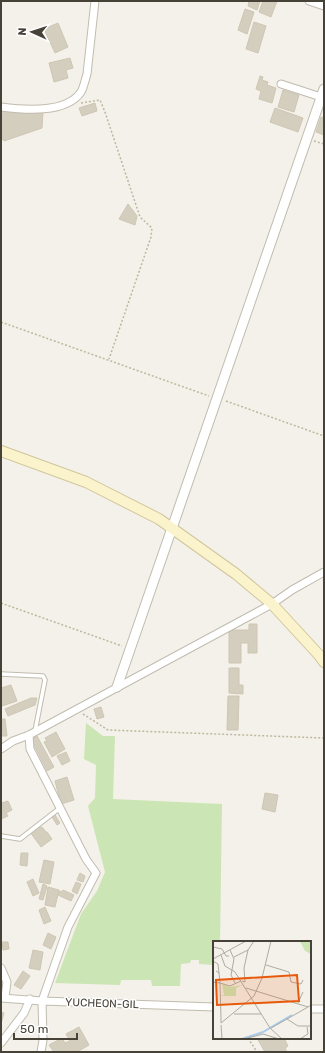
<svg xmlns="http://www.w3.org/2000/svg" width="325" height="1053" font-family="Rubik,sans-serif">
<rect width="100%" height="100%" fill="#f3f1e9"/>
<!-- green -->
<path fill="#cce5b5" d="M86,723L103,736H115L113,799L222,804L220,942H214V965L199,964V960H191L190,963L181,964L180,986H152L151,980H121L120,985L55,983L81,914L97,891L105,872L88,806L95,798L96,765L84,759Z"/>
<!-- building -->
<g fill="#d4cebf" stroke="#cfc6b3">
<path d="M249,1H260L257,10L248,6Z"/>
<path d="M263,1H277L271,17L259,12Z"/>
<path d="M245,9L254,12L247,34L238,30Z"/>
<path d="M254,22L266,26L258,53L246,49Z"/>
<path d="M58,23L68,47L55,53L44,29Z"/>
<path d="M70,58L73,68L66,70L68,78L54,82L49,63Z"/>
<path d="M260,76L263,77L262,80L268,82L267,85L276,88L272,103L259,99L261,91L256,89Z"/>
<path d="M283,90L299,95L294,112L278,107Z"/>
<path d="M95,103L97,111L82,116L79,108Z"/>
<path d="M275,108L303,118L298,132L270,122Z"/>
<path d="M1,111L43,112L42,128L4,141L1,138Z"/>
<path d="M321,117L324,118V135L316,132Z"/>
<path d="M128,204L137,216L135,225L119,219Z"/>
<path d="M249,624H257V653H248V643H241V663H229V630H249Z"/>
<path d="M229,668H239V685H243V694L229,693Z"/>
<path d="M11,685L17,701L2,706L1,702V688Z"/>
<path d="M228,696H239L238,730H227Z"/>
<path d="M31,698H37L35,705L8,716L5,709Z"/>
<path d="M101,707L104,717L97,719L94,709Z"/>
<path d="M1,719H5L7,736H1Z"/>
<path d="M56,732L65,749L52,757L44,742L47,741L45,738Z"/>
<path d="M37,736L54,767L47,771L31,739Z"/>
<path d="M66,752L70,761L62,765L57,756Z"/>
<path d="M67,777L74,800L61,804L55,781Z"/>
<path d="M265,793L278,795L275,812L262,809Z"/>
<path d="M1,801L2,803L8,801L12,810L6,813L8,816L1,819Z"/>
<path d="M55,815L60,823L57,825L52,817Z"/>
<path d="M38,826L40,828L42,827L46,832H47L52,839L41,847L30,832Z"/>
<path d="M21,853H28L27,866L20,865Z"/>
<path d="M44,860L54,862L50,884L39,882Z"/>
<path d="M80,873L85,876L83,882L77,880Z"/>
<path d="M33,879L39,893L33,896L27,882Z"/>
<path d="M76,882L81,884L77,894L72,891Z"/>
<path d="M43,884L47,886L43,900L39,899Z"/>
<path d="M48,887L59,890L55,907L45,905Z"/>
<path d="M63,890L74,895L71,901L58,895L60,891L62,892Z"/>
<path d="M45,907L51,921L44,924L39,910Z"/>
<path d="M48,933L56,937L51,949L43,945Z"/>
<path d="M2,942H8L9,949L3,950Z"/>
<path d="M33,950L43,952L40,970L29,968Z"/>
<path d="M23,971L30,976L21,989L14,985Z"/>
<path d="M1,1012L4,1013L1,1024Z"/>
<path d="M79,1027L89,1045L77,1052H54L49,1045L62,1038L65,1043L70,1041L66,1034Z"/>
<path d="M257,1038H284L288,1046L285,1048L287,1052H265Z"/>
</g>
<g fill="none" stroke-linecap="round" stroke-linejoin="round">
<defs>
<g id="service">
<path d="M1,674L43,676L45,680L35,731"/>
<path d="M1,836L20,839L60,808"/>
</g>
<g id="minor">
<path d="M309,1L324,6"/>
<path d="M281,84L321,97"/>
<path d="M1,107C24,110 66,114 81,92C84,87 85,80 87,74L95,1"/>
<path d="M1,749L13,741L29,735L272,604L292,590L324,572"/>
<path d="M1,968L7,982L5,997"/>
<path d="M1,998L42,1001L68,927L96,873L86,859L30,749L29,735"/>
<path d="M310,1009H324"/>
<path d="M1,1043L24,1013L30,999"/>
<path d="M41,1052L43,1040L42,1001L214,1007"/>
</g>
<path id="tertiary" d="M117,687L324,89"/>
<path id="secondary" d="M1,451L86,482L159,519L236,574L272,604L319,655L324,662"/>
</defs>
<!-- service casing -->
<use href="#service" stroke="#c1bcaf" stroke-width="5.5"/>
<!-- minor casing -->
<use href="#minor" stroke="#c1bcaf" stroke-width="9"/>
<!-- tertiary casing -->
<use href="#tertiary" stroke="#c1bcaf" stroke-width="11"/>
<!-- secondary casing -->
<use href="#secondary" stroke="#d0c69c" stroke-width="12"/>
<!-- path -->
<g stroke="#bfb69f" stroke-width="1.5" stroke-dasharray="2 2" stroke-linecap="butt">
<path d="M81,103L100,100L105,112L140,217L152,228L151,237L109,359"/>
<path d="M314,141L324,144"/>
<path d="M1,322L209,396"/>
<path d="M226,401L324,436"/>
<path d="M1,603L122,646"/>
<path d="M83,714L108,730L324,738"/>
<path d="M248,1038L257,1052"/>
</g>
<!-- service -->
<use href="#service" stroke="#fff" stroke-width="3.5"/>
<!-- minor -->
<use href="#minor" stroke="#fff" stroke-width="7"/>
<!-- tertiary -->
<use href="#tertiary" stroke="#fff" stroke-width="9"/>
<!-- secondary -->
<use href="#secondary" stroke="#fbf3cc" stroke-width="10"/>
</g>
<g text-anchor="middle" stroke-width="3" stroke-linejoin="round" paint-order="stroke">
<!-- street labels -->
<g font-size="11" fill="#474238" stroke="#fff">
<text transform="translate(102 1003) rotate(2)" y="4">YUCHEON-GIL</text>
</g>
</g>
<!-- overview -->
<g transform="translate(213 941)">
<rect width="98" height="98" fill="#f3f1e9"/>
<path d="M87,0H98V13L92,10ZM9,43L17,46L29,44L23,47V55H8L11,54Z" fill="#cce5b5"/>
<path fill="none" stroke="#aaccec" stroke-width="2" d="M29,98L50,91L79,74"/>
<path fill="none" stroke="#aeaba2" stroke-width="1" d="M0,6L9,8L13,15H16M17,9L21,18L18,34L22,42M8,14L12,25L22,31L57,87L69,98M21,16L35,9L41,0M0,18L33,0M0,20L5,23L6,32M53,24L76,31L78,41L88,43L90,39M3,30L6,32L7,42L17,45L28,40M29,40L32,41L31,27L35,9M0,41L7,42L8,78M33,47L95,66L98,64M85,62L90,51M21,73H48M8,78V82L41,55L49,37L58,0M74,78L95,66M8,84L9,98M58,87L74,78L85,85H98M31,98L50,93L66,98M87,98L95,93L94,86"/>
<path fill="#e8590c" fill-opacity="0.15" stroke="#e8590c" stroke-width="2" d="M84,34L86,60L4,64L3,39Z"/>
<rect width="98" height="98" fill="none" stroke="#474238" stroke-width="2"/>
</g>
<!-- border -->
<rect width="325" height="1053" fill="none" stroke="#474238" stroke-width="4"/>
<!-- north arrow -->
<g transform="translate(32 32) rotate(273)" stroke="#ffffff" stroke-width="3" paint-order="stroke">
<path d="M0-3L7 15L0 10L-7 15Z" fill="#474238"/>
<text y="-6" font-size="11" font-weight="bold" text-anchor="middle" fill="#474238">N</text>
</g>
<!-- scale -->
<path d="M14 1033v6h63v-6" fill="none" stroke="#474238" stroke-width="2"/>
<text x="20" y="1033" font-size="12" fill="#474238" stroke="#ffffff" stroke-width="3" paint-order="stroke">50 m</text>
</svg>
